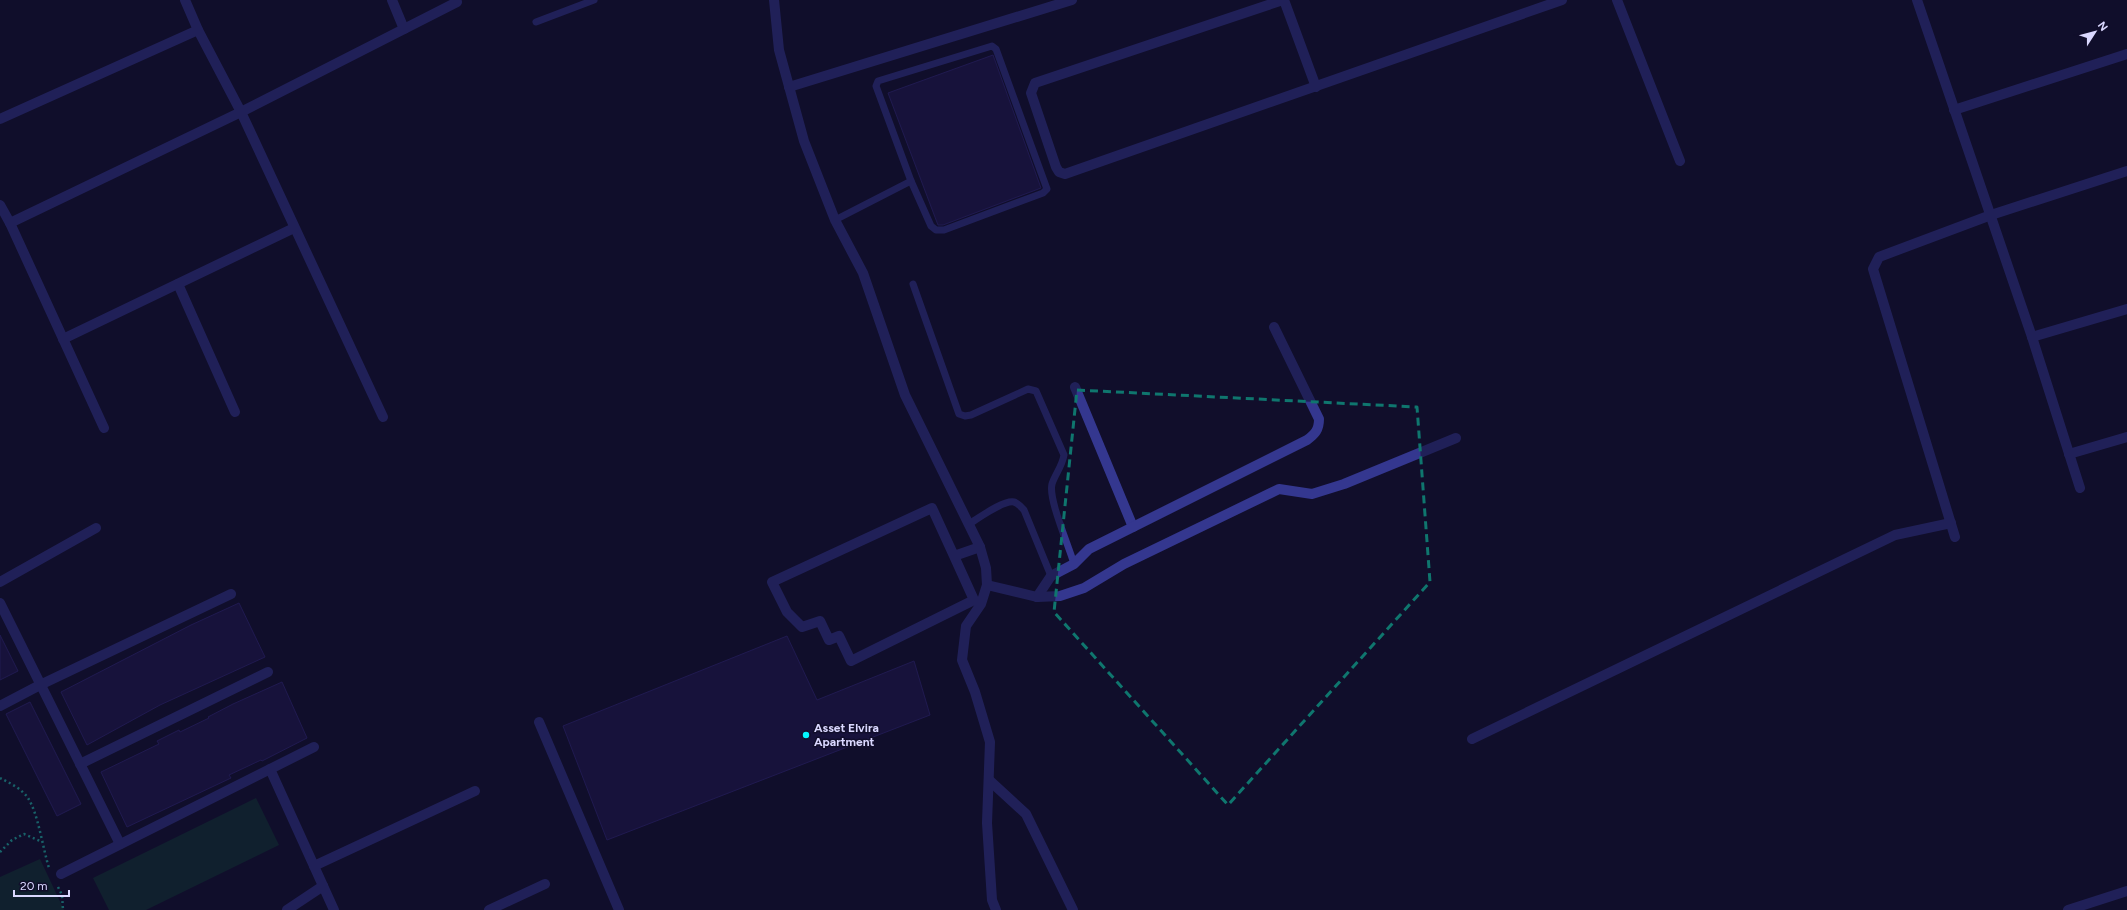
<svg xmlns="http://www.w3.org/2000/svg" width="2127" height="910" font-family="Figtree,sans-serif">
<rect width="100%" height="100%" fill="#110e2b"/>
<!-- green -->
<g fill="#103632">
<path d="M256,798L279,845L146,910H109L93,878Z"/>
<path d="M40,859L64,910H0V877Z"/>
</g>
<!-- building -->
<g fill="#20184e" stroke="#33287c">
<path d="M993,55L1041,188L943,225H938L888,93Z"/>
<path d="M239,603L265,657L160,705L87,745L61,692L191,625Z"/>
<path d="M0,635L18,671L0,680Z"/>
<path d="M787,636L817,700L914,661L930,715L607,840L563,726Z"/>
<path d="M282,682L307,738L262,761L261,760L229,775L231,778L127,827L101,772L159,744L157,741L179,730L180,732L209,718L208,717L233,704Z"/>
<path d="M30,702L81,804L57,816L6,714Z"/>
</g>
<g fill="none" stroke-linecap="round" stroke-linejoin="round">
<!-- path -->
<g stroke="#23c8b4" stroke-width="2.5" stroke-dasharray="2 3" stroke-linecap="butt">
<path d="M0,778C10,783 22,789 28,798C38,813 43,849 49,868"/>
<path d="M0,852L12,840L24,834L40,841"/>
<path d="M58,887L62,895L63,910"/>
</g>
<!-- service -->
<g stroke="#34378f" stroke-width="7">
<path d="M536,22L594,0"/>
<path d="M992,46L996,49L1047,189L1043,193L944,230H936L931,226L911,181L876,86L878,81Z"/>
<path d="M835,220L911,181"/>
<path d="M913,284L959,414L965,416L971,415L1028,389L1036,391L1064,455C1062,467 1055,474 1052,484C1048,499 1069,546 1074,564"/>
<path d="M969,524C979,518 1003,500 1014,502C1018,503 1021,507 1024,510L1051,576"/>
</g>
<!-- minor -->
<g stroke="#34378f" stroke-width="10">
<path d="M185,0L198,30L241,112L383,417"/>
<path d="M392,0L404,29"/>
<path d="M1283,0L1035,83L1031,93L1056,167L1059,172L1065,174L1562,0"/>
<path d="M1284,0L1316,87"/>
<path d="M1617,0L1680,161"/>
<path d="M1917,0L2032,337L2080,488"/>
<path d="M789,87L1072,0"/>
<path d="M1954,110L2127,54"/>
<path d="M0,119L198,30"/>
<path d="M0,205L10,223L104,428"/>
<path d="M10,223L241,112L457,2"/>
<path d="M178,284L235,412"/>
<path d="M2032,337L2127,309"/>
<path d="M63,339L294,228"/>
<path d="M1075,387L1133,527"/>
<path d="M2069,454L2127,437"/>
<path d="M1955,537L1873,269L1879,257L1991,215L2127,171"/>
<path d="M954,556L974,600L851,661L839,636L829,640L820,621L802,627L787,612L772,582L932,508L954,556L980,547"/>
<path d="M0,582L96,528"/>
<path d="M987,585L1037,597L1060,596L1084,588L1124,564L1279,489L1312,494L1344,484L1456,438"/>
<path d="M1037,597L1051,576L1074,564L1089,549L1307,440C1315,434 1319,430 1319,419L1274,327"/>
<path d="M0,603L120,844"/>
<path d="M0,706L40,685L231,594"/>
<path d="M539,722L619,910"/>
<path d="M1472,739L1895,535L1951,523"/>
<path d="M80,764L268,672"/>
<path d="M270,769L334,910"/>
<path d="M989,780L1026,814L1073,910"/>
<path d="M314,866L475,791"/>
<path d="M61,874L314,747"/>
<path d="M287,910L323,886"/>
<path d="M489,910L545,884"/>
<path d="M2068,910L2127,891"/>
</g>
<!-- tertiary -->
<path stroke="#34378f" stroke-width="10" d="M774,0L779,50L804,141L835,220L863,273L905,395L980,547L986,568L987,585L981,604L966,626L962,660L975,692L990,742L987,823L992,900L996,910"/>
</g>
<!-- marked area -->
<path d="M0 0H2127V910H0ZM1077,390L1417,407L1430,582L1228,805L1054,612Z" fill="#110e2b" fill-opacity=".55" fill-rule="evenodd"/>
<path fill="none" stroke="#0f766e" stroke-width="3" stroke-dasharray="8 5" stroke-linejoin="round" d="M1077,390L1417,407L1430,582L1228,805L1054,612Z"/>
<!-- markers -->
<circle fill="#04f6ff" stroke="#110e2b" stroke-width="1.5" cx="806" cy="735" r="4"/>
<g text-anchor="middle" stroke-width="3" stroke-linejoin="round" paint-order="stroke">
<!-- poi labels -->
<g font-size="12" font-weight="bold" fill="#dad8ff" stroke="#110e2b" text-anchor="start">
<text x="814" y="732">Asset Elvira<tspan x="814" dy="14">Apartment</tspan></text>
</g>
</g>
<!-- north arrow -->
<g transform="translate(2095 32) rotate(54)" stroke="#110e2b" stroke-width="3" paint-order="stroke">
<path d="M0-3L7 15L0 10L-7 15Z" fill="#dad8ff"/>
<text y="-6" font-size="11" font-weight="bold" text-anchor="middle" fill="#dad8ff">N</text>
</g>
<!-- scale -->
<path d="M14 890v6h55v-6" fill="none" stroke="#dad8ff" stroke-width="2"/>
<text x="20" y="890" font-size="12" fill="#dad8ff" stroke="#110e2b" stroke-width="3" paint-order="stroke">20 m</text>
</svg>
